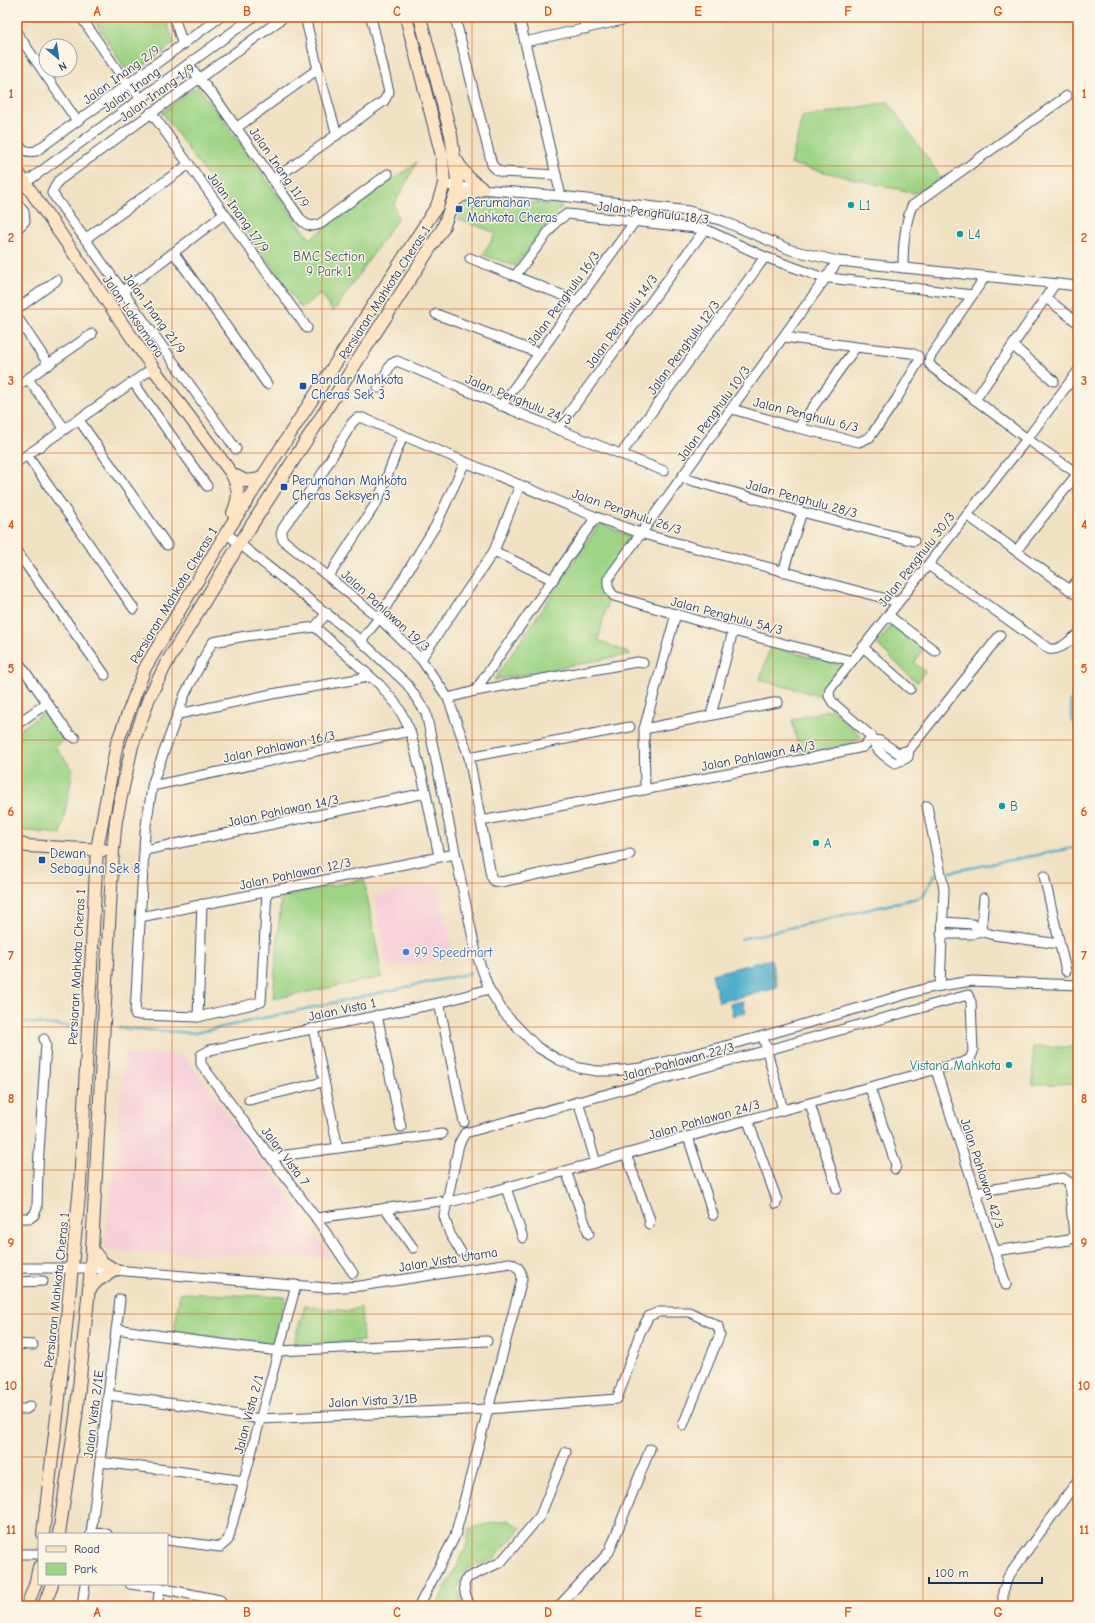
<svg xmlns="http://www.w3.org/2000/svg" width="1095" height="1623" font-family="'Comic Neue',sans-serif">
<rect width="100%" height="100%" fill="#fcf5e5"/>
<filter id="ink" filterUnits="userSpaceOnUse"><feTurbulence type="fractalNoise" baseFrequency=".025" numOctaves="2"/><feDisplacementMap in="SourceGraphic" scale="8" xChannelSelector="R" yChannelSelector="G"/><feConvolveMatrix kernelMatrix="1 2 1 2 8 2 1 2 1" color-interpolation-filters="sRGB"/></filter>
<filter id="wash" filterUnits="userSpaceOnUse"><feTurbulence type="fractalNoise" baseFrequency=".012" numOctaves="4" result="noise"/><feDisplacementMap in="SourceGraphic" scale="16" xChannelSelector="R" yChannelSelector="G"/><feGaussianBlur stdDeviation="0.9" result="paint"/><feColorMatrix in="noise" values="0 0 0 0 0 0 0 0 0 0 0 0 0 0 0 0 0 1.4 0 .05"/><feComposite in="paint" operator="in"/></filter>
<g filter="url(#wash)">
<rect width="100%" height="100%" fill="#f0e1c2"/>
<!-- built -->
<g fill="#f6cfd8">
<path d="M439,882L453,955L395,968L387,963L374,895Z"/>
<path d="M125,1054H183L333,1258L104,1251Z"/>
</g>
<!-- green -->
<g fill="#9ed485" stroke="#5c8272">
<path d="M92,17H165L174,43L130,76Z"/>
<path d="M198,86L310,239L417,162L394,205L398,218L333,312L321,293L301,308L162,112Z"/>
<path d="M888,102L942,179L914,193L791,164L802,117Z"/>
<path d="M469,195L562,206L515,266L483,255L496,233L458,219Z"/>
<path d="M600,523L633,538L600,581L608,602L598,640L631,654L494,680Z"/>
<path d="M892,624L924,648L914,663L925,671L917,683L877,644Z"/>
<path d="M770,646L843,666L820,696L760,680Z"/>
<path d="M832,709L861,736L854,743L800,756L792,720Z"/>
<path d="M47,710L68,738L55,746L73,770L61,834L17,830V732Z"/>
<path d="M364,879L382,977L273,999L281,896Z"/>
<path d="M1033,1047H1078V1083L1033,1085Z"/>
<path d="M180,1293L286,1297L274,1344L174,1332Z"/>
<path d="M305,1306L349,1311L361,1307L363,1341L293,1345Z"/>
<path d="M508,1520L521,1528L494,1559L467,1569L457,1589L464,1606H436L466,1548L470,1528Z"/>
</g>
<!-- water -->
<g fill="#4fadcd" stroke="#356e96">
<path d="M771,959L778,988L719,1002L712,974Z"/>
<path d="M743,1001L746,1013L733,1016L730,1004Z"/>
</g>
<g fill="none" stroke-linecap="round" stroke-linejoin="round">
<!-- stream -->
<g stroke="#4fadcd" stroke-width="2.5">
<path d="M950,872L1078,847"/>
<path d="M741,939L922,897L935,875"/>
<path d="M17,1022L79,1027"/>
<path d="M119,1028L195,1033L471,973"/>
</g>
<!-- river -->
<path stroke="#4fadcd" stroke-width="14" d="M1078,698L1076,703L1078,720"/>
</g>
</g>
<g filter="url(#ink)">
<g fill="none" stroke-linecap="round" stroke-linejoin="round">
<defs>
<g id="street">
<path d="M81,17L124,80L130,84L140,98"/>
<path d="M174,17L183,45"/>
<path d="M305,17L318,69L337,135"/>
<path d="M455,17L492,165L497,170L502,172L556,175"/>
<path d="M519,17L561,196"/>
<path d="M583,17L586,29"/>
<path d="M17,33L77,121"/>
<path d="M525,42L636,17"/>
<path d="M188,64L219,103L302,221C308,226 312,227 320,224L388,174"/>
<path d="M151,112L307,328"/>
<path d="M236,128L318,69"/>
<path d="M17,142C22,150 26,153 36,151L220,17"/>
<path d="M273,180L384,101L389,92L371,17"/>
<path d="M25,183L253,17"/>
<path d="M444,184L458,187L561,196L689,211L723,221L791,250L838,261L1078,286"/>
<path d="M17,203L24,212L25,221L17,229"/>
<path d="M85,239L189,164"/>
<path d="M174,253L267,384"/>
<path d="M470,258L577,301"/>
<path d="M838,261L608,579C607,586 609,591 614,596L733,631L852,661"/>
<path d="M903,268C903,248 904,225 912,206L1067,96"/>
<path d="M515,276L556,222L567,214L705,229L765,257L821,277L972,295"/>
<path d="M985,277L930,357L929,363L933,368L1027,439L1078,474"/>
<path d="M123,291L224,214"/>
<path d="M1046,298L1078,323"/>
<path d="M17,309L57,280"/>
<path d="M436,314L539,353"/>
<path d="M17,317L49,365"/>
<path d="M1013,346L1054,381"/>
<path d="M28,379L65,429"/>
<path d="M133,382L207,486"/>
<path d="M17,386L92,334"/>
<path d="M378,388L391,364L397,361L557,429L664,471"/>
<path d="M975,400L1055,284"/>
<path d="M501,406L646,206"/>
<path d="M732,409L798,428L859,442L870,437L896,400L919,361L918,356L911,353L856,347L784,337"/>
<path d="M79,420L167,545"/>
<path d="M798,428L856,347"/>
<path d="M557,429L705,229"/>
<path d="M236,449L52,193L58,181L284,17"/>
<path d="M621,454L765,257"/>
<path d="M27,455L134,609"/>
<path d="M17,462L153,368"/>
<path d="M683,478L802,512L914,541"/>
<path d="M967,515L1078,596"/>
<path d="M226,533L361,641L407,684L426,713L476,953L489,989L504,1013L537,1047L559,1060L579,1068L597,1071H613L641,1068L763,1036L924,989L940,986L972,981L1078,985"/>
<path d="M494,551L553,580"/>
<path d="M1016,551L1078,473"/>
<path d="M17,552L105,675"/>
<path d="M928,565L996,611L1049,649C1060,651 1069,641 1078,634"/>
<path d="M783,572L802,512"/>
<path d="M329,576L378,500L403,435"/>
<path d="M1070,590L1078,579"/>
<path d="M888,615L935,651"/>
<path d="M315,627L380,685L397,705L404,718L410,731L423,780L439,856"/>
<path d="M315,627L327,613"/>
<path d="M1000,635L909,750L908,757L905,759L895,763C888,759 880,753 876,747C874,743 874,741 872,737L833,703L829,696L830,689L1027,439L1078,371"/>
<path d="M361,641L379,618L436,525L465,462"/>
<path d="M863,647L910,689"/>
<path d="M421,659L494,551L520,485"/>
<path d="M17,660L69,734L75,738"/>
<path d="M475,691L596,517"/>
<path d="M448,698L475,691L637,662L643,663"/>
<path d="M179,714L272,694L369,677"/>
<path d="M711,715L733,631"/>
<path d="M17,724L47,703"/>
<path d="M644,729L778,702"/>
<path d="M874,740L880,741L898,753L909,750"/>
<path d="M469,757L630,727"/>
<path d="M152,786L410,731"/>
<path d="M645,790L644,729L676,614"/>
<path d="M927,806L944,889L940,986"/>
<path d="M481,821L811,758L863,747L872,737"/>
<path d="M145,850L426,793"/>
<path d="M630,854L625,856L501,882L494,881L491,876L469,757L448,698L421,659L379,618L283,540L281,534L283,528L320,477L352,423L357,418H363L465,462L596,517L643,534L898,602"/>
<path d="M1044,876L1066,971"/>
<path d="M267,891L261,1002L198,1017L139,1015L135,1014L145,832L153,782L185,694L209,648L213,642L246,636L315,627"/>
<path d="M140,917L455,854"/>
<path d="M942,922L973,924L979,931"/>
<path d="M981,932L984,898"/>
<path d="M941,934H972L979,931L994,935L1059,944"/>
<path d="M439,1003L464,1122"/>
<path d="M377,1015L401,1127"/>
<path d="M198,1017L202,904"/>
<path d="M313,1028L338,1148"/>
<path d="M763,1036L783,1110"/>
<path d="M936,1070L1006,1285"/>
<path d="M870,1088L896,1165L895,1169"/>
<path d="M249,1100L323,1082"/>
<path d="M578,1101L596,1163"/>
<path d="M810,1104L837,1189"/>
<path d="M748,1121L777,1200L776,1204"/>
<path d="M688,1137L713,1215"/>
<path d="M626,1154L650,1220L649,1224"/>
<path d="M272,1157L442,1134"/>
<path d="M566,1171L589,1234"/>
<path d="M506,1188L523,1238"/>
<path d="M975,1192L1063,1178L1069,1182L1074,1237L1069,1240L995,1251"/>
<path d="M445,1203L487,1193L783,1110L964,1062L970,1059L973,1052L971,1002L968,995L465,1133L459,1144L444,1216L450,1234L461,1252"/>
<path d="M385,1208L413,1248"/>
<path d="M17,1218H30L34,1215L37,1208L38,1168L46,1044L44,1039"/>
<path d="M316,1218L439,1201"/>
<path d="M17,1268H91L327,1288L360,1286L510,1263C518,1266 522,1271 522,1279L455,1536L419,1606"/>
<path d="M353,1273L316,1218L201,1064V1055L210,1050L439,1003L489,989"/>
<path d="M17,1282L43,1281"/>
<path d="M116,1329L197,1341L279,1351L487,1341"/>
<path d="M17,1344L33,1345"/>
<path d="M108,1395L190,1406L260,1419L488,1409L617,1399L640,1333L649,1316L659,1312H689L718,1326L720,1334L683,1425"/>
<path d="M17,1409H26L30,1406"/>
<path d="M100,1462L183,1472L243,1481"/>
<path d="M91,1533L107,1534"/>
<path d="M91,1534L120,1299"/>
<path d="M167,1540L220,1547L228,1540L296,1285"/>
<path d="M17,1554H39"/>
<path d="M130,1584L160,1588L220,1600L225,1606"/>
<path d="M82,1606L85,1584"/>
<path d="M157,1606L160,1588"/>
<path d="M470,1606L465,1593L464,1584L467,1578L501,1562L540,1516L566,1452"/>
<path d="M559,1606L609,1552L650,1449"/>
<path d="M1003,1606V1592L1008,1577L1078,1480"/>
</g>
<g id="secondary">
<path d="M457,161C464,174 471,181 483,189"/>
<path d="M17,171L153,368L232,474C239,490 240,496 233,513"/>
<path d="M452,203L461,196L483,189"/>
<path d="M232,474L246,481L261,479"/>
<path d="M17,843L27,846L104,850"/>
<path d="M92,1249L102,1262L115,1270"/>
<path d="M89,1290L97,1281L115,1270"/>
<path d="M43,1534L58,1408L80,1186L97,849L117,743L145,668L226,533L437,206L444,184L442,156L406,17"/>
<path d="M59,1534L76,1417L91,1268L113,850L116,820L132,746L149,698L166,664L240,543L443,228L458,187L451,135L420,17"/>
<path d="M27,1606L35,1585L39,1567"/>
<path d="M44,1606L52,1584"/>
</g>
</defs>
<!-- street casing -->
<use href="#street" stroke="#3b4a6d" stroke-width="11"/>
<!-- secondary casing -->
<use href="#secondary" stroke="#3b4a6d" stroke-width="14"/>
<!-- street -->
<use href="#street" stroke="#fff" stroke-width="9"/>
<!-- secondary -->
<use href="#secondary" stroke="#fde5c4" stroke-width="12"/>
</g>
</g>
<!-- grid -->
<path fill="none" stroke="#d45514" stroke-width="1" stroke-opacity="0.55" d="M172,17V1606M322,17V1606M472,17V1606M623,17V1606M773,17V1606M923,17V1606M17,166H1078M17,309H1078M17,453H1078M17,596H1078M17,740H1078M17,883H1078M17,1027H1078M17,1170H1078M17,1314H1078M17,1457H1078"/>
<!-- markers -->
<g fill="#0f9aa8" stroke="#fcf5e5" stroke-width="1.5">
<circle cx="851" cy="205" r="4"/>
<circle cx="960" cy="234" r="4"/>
<circle cx="1002" cy="806" r="4"/>
<circle cx="816" cy="843" r="4"/>
<circle cx="1009" cy="1065" r="4"/>
</g>
<g fill="#1a4fb4" stroke="#fcf5e5" stroke-width="1.5">
<rect x="455" y="205" width="8" height="8" rx="2"/>
<rect x="299" y="382" width="8" height="8" rx="2"/>
<rect x="280" y="483" width="8" height="8" rx="2"/>
<rect x="38" y="856" width="8" height="8" rx="2"/>
</g>
<circle fill="#3f7fe0" stroke="#fcf5e5" stroke-width="1.5" cx="406" cy="952" r="4"/>
<g text-anchor="middle" stroke-width="3" stroke-linejoin="round" paint-order="stroke">
<!-- street labels -->
<g font-size="13" fill="#1b2f5e" stroke="#fcf5e5">
<text transform="translate(121 74) rotate(-36)" y="5">Jalan Inang 2/9</text>
<text transform="translate(131 89) rotate(-36)" y="5">Jalan Inang</text>
<text transform="translate(157 92) rotate(-36)" y="5">Jalan Inang 1/9</text>
<text transform="translate(280 167) rotate(55)" y="5">Jalan Inang 11/9</text>
<text transform="translate(239 212) rotate(54)" y="5">Jalan Inang 17/9</text>
<text transform="translate(653 212) rotate(7)" y="5">Jalan Penghulu 18/3</text>
<text transform="translate(384 292) rotate(-57)" y="5">Persiaran Mahkota Cheras 1</text>
<text transform="translate(563 298) rotate(-54)" y="5">Jalan Penghulu 16/3</text>
<text transform="translate(155 313) rotate(54)" y="5">Jalan Inang 21/9</text>
<text transform="translate(134 316) rotate(55)" y="5">Jalan Laksamana</text>
<text transform="translate(621 321) rotate(-54)" y="5">Jalan Penghulu 14/3</text>
<text transform="translate(683 347) rotate(-54)" y="5">Jalan Penghulu 12/3</text>
<text transform="translate(519 399) rotate(22)" y="5">Jalan Penghulu 24/3</text>
<text transform="translate(713 413) rotate(-54)" y="5">Jalan Penghulu 10/3</text>
<text transform="translate(806 414) rotate(14)" y="5">Jalan Penghulu 6/3</text>
<text transform="translate(802 498) rotate(15)" y="5">Jalan Penghulu 28/3</text>
<text transform="translate(627 511) rotate(19)" y="5">Jalan Penghulu 26/3</text>
<text transform="translate(916 559) rotate(-52)" y="5">Jalan Penghulu 30/3</text>
<text transform="translate(173 595) rotate(-59)" y="5">Persiaran Mahkota Cheras 1</text>
<text transform="translate(386 610) rotate(42)" y="5">Jalan Pahlawan 19/3</text>
<text transform="translate(727 615) rotate(15)" y="5">Jalan Penghulu 5A/3</text>
<text transform="translate(279 746) rotate(-12)" y="5">Jalan Pahlawan 16/3</text>
<text transform="translate(758 755) rotate(-11)" y="5">Jalan Pahlawan 4A/3</text>
<text transform="translate(283 810) rotate(-12)" y="5">Jalan Pahlawan 14/3</text>
<text transform="translate(295 873) rotate(-12)" y="5">Jalan Pahlawan 12/3</text>
<text transform="translate(76 967) rotate(-87)" y="5">Persiaran Mahkota Cheras 1</text>
<text transform="translate(342 1009) rotate(-12)" y="5">Jalan Vista 1</text>
<text transform="translate(678 1061) rotate(-15)" y="5">Jalan Pahlawan 22/3</text>
<text transform="translate(704 1119) rotate(-16)" y="5">Jalan Pahlawan 24/3</text>
<text transform="translate(286 1156) rotate(53)" y="5">Jalan Vista 7</text>
<text transform="translate(983 1173) rotate(72)" y="5">Jalan Pahlawan 42/3</text>
<text transform="translate(448 1259) rotate(-9)" y="5">Jalan Vista Utama</text>
<text transform="translate(56 1290) rotate(-84)" y="5">Persiaran Mahkota Cheras 1</text>
<text transform="translate(373 1400) rotate(-3)" y="5">Jalan Vista 3/1B</text>
<text transform="translate(93 1414) rotate(-83)" y="5">Jalan Vista 2/1E</text>
<text transform="translate(248 1414) rotate(-75)" y="5">Jalan Vista 2/1</text>
</g>
<!-- transit labels -->
<g font-size="13" fill="#164399" stroke="#fcf5e5" text-anchor="start">
<text x="467" y="207">Perumahan<tspan x="467" dy="15">Mahkota Cheras</tspan></text>
<text x="311" y="384">Bandar Mahkota<tspan x="311" dy="15">Cheras Sek 3</tspan></text>
<text x="292" y="485">Perumahan Mahkota<tspan x="292" dy="15">Cheras Seksyen 3</tspan></text>
<text x="50" y="858">Dewan<tspan x="50" dy="15">Sebaguna Sek 8</tspan></text>
</g>
<!-- culture labels -->
<g font-size="13" fill="#0d838f" stroke="#fcf5e5" text-anchor="start">
<text x="859" y="210">L1</text>
<text x="968" y="239">L4</text>
<text x="1010" y="811">B</text>
<text x="824" y="848">A</text>
<text x="1001" y="1070" text-anchor="end">Vistana Mahkota</text>
</g>
<!-- park labels -->
<g font-size="13" fill="#3c5868" stroke="#fcf5e5">
<text x="329" y="261">BMC Section<tspan x="329" dy="15">9 Park 1</tspan></text>
</g>
<!-- shop labels -->
<g font-size="13" fill="#366cbe" stroke="#fcf5e5" text-anchor="start">
<text x="414" y="957">99 Speedmart</text>
</g>
</g>
<!-- margin -->
<rect width="1095" height="1623" fill="none" stroke="#fcf5e5" stroke-width="44"/>
<!-- legend -->
<rect x="38" y="1533" width="130" height="52" fill="#fcf5e5" stroke="#a2a6af"/>
<rect x="46" y="1546" width="20" height="6" fill="#fde5c4" stroke="#a2a6af"/>
<text x="74" y="1553" font-size="12" fill="#1b2f5e">Road</text>
<rect x="46" y="1563" width="20" height="12" fill="#9ed485" stroke="#a2a6af"/>
<text x="74" y="1573" font-size="12" fill="#1b2f5e">Park</text>
<!-- north arrow -->
<g transform="translate(58 58) rotate(151)"><circle r="19" fill="#fcf5e5" stroke="#a2a6af"/>
<path d="M0-3L7 15L0 10L-7 15Z" fill="#1f6fb2"/>
<text y="-6" font-size="11" font-weight="bold" text-anchor="middle" fill="#1b2f5e">N</text>
</g>
<!-- scale -->
<path d="M929 1577v6h113v-6" fill="none" stroke="#1b2f5e" stroke-width="2"/>
<text x="935" y="1577" font-size="12" fill="#1b2f5e" stroke="#fcf5e5" stroke-width="3" paint-order="stroke">100 m</text>
<rect x="22" y="22" width="1051" height="1579" fill="none" stroke="#d45514" stroke-width="1.5"/>
<g font-size="13" text-anchor="middle" font-weight="bold" fill="#d45514">
<text x="97" y="16">A</text>
<text x="247" y="16">B</text>
<text x="397" y="16">C</text>
<text x="548" y="16">D</text>
<text x="698" y="16">E</text>
<text x="848" y="16">F</text>
<text x="998" y="16">G</text>
<text x="11" y="98">1</text>
<text x="1084" y="98">1</text>
<text x="11" y="242">2</text>
<text x="1084" y="242">2</text>
<text x="11" y="385">3</text>
<text x="1084" y="385">3</text>
<text x="11" y="529">4</text>
<text x="1084" y="529">4</text>
<text x="11" y="673">5</text>
<text x="1084" y="673">5</text>
<text x="11" y="816">6</text>
<text x="1084" y="816">6</text>
<text x="11" y="960">7</text>
<text x="1084" y="960">7</text>
<text x="11" y="1103">8</text>
<text x="1084" y="1103">8</text>
<text x="11" y="1247">9</text>
<text x="1084" y="1247">9</text>
<text x="11" y="1390">10</text>
<text x="1084" y="1390">10</text>
<text x="11" y="1534">11</text>
<text x="1084" y="1534">11</text>
<text x="97" y="1617">A</text>
<text x="247" y="1617">B</text>
<text x="397" y="1617">C</text>
<text x="548" y="1617">D</text>
<text x="698" y="1617">E</text>
<text x="848" y="1617">F</text>
<text x="998" y="1617">G</text>
</g>
</svg>
